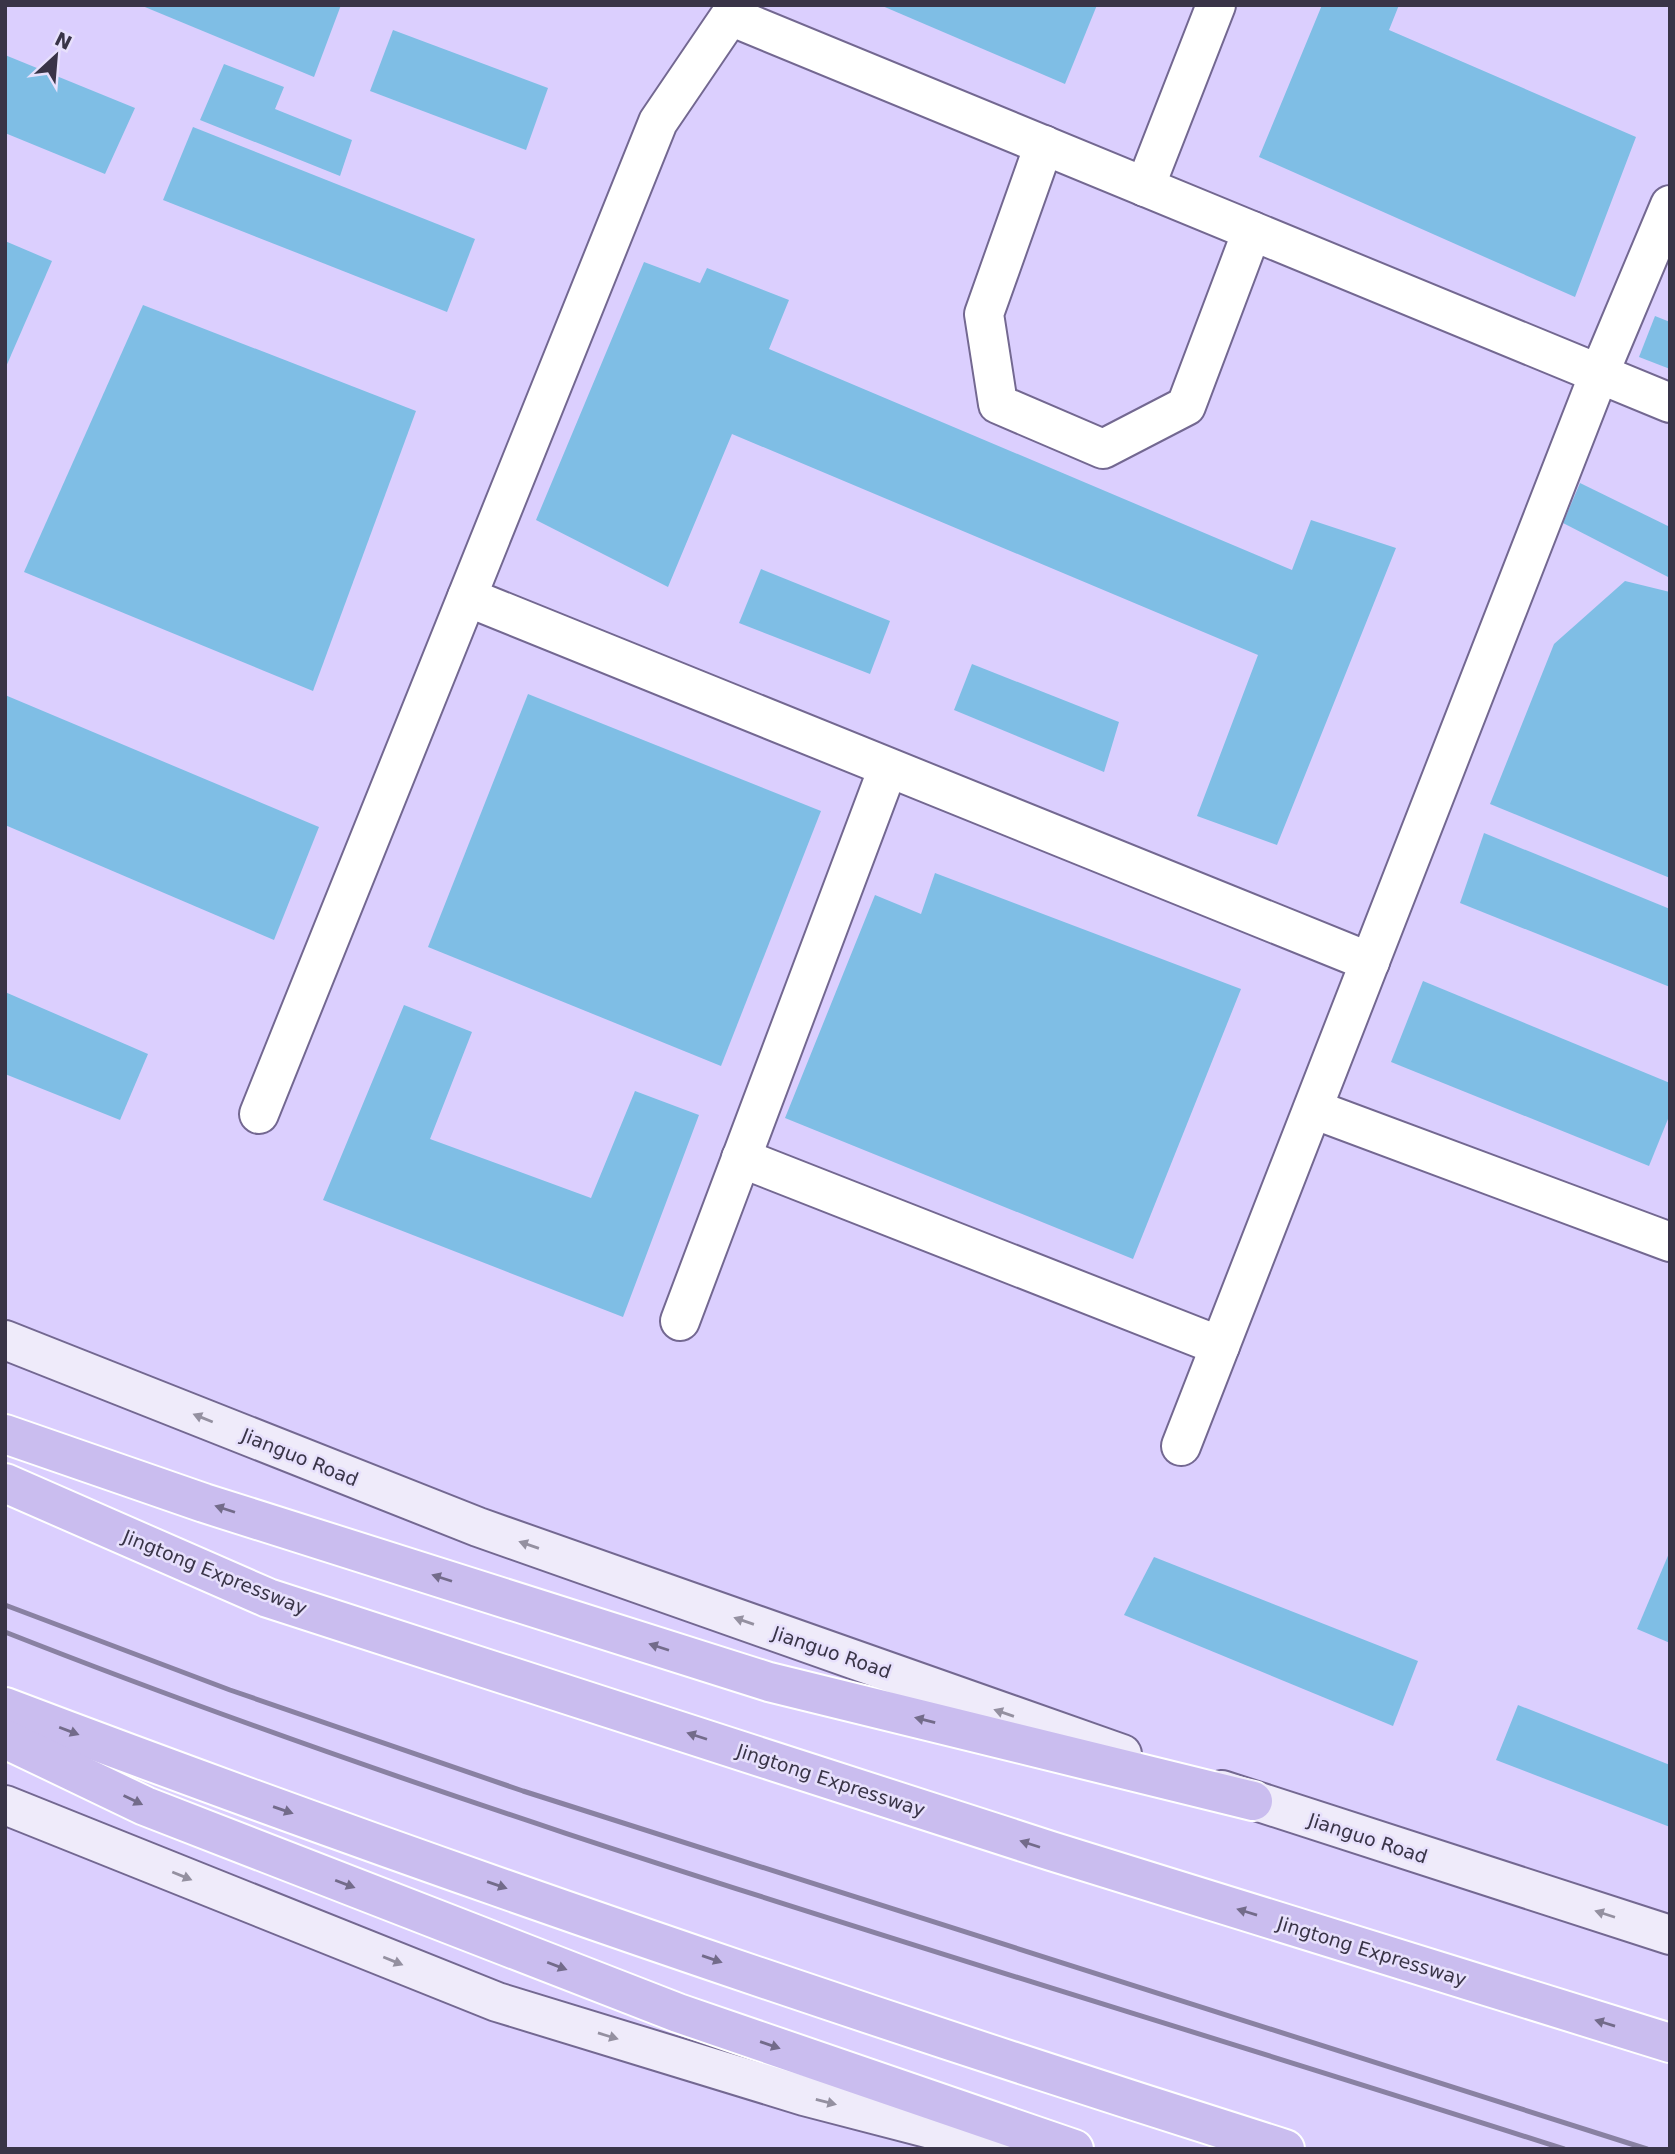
<svg xmlns="http://www.w3.org/2000/svg" width="1675" height="2154" font-family="'DejaVu Sans',sans-serif">
<rect width="100%" height="100%" fill="#dbcffe"/>
<!-- building -->
<g fill="#7fbee5">
<path d="M140,5H341L314,77Z"/>
<path d="M880,5H1097L1065,84Z"/>
<path d="M1322,5H1399L1389,30L1636,137L1575,297L1259,157Z"/>
<path d="M393,30L548,88L526,150L370,91Z"/>
<path d="M5,55L135,108L105,174L5,133Z"/>
<path d="M224,64L284,87L275,109L352,140L340,176L200,120Z"/>
<path d="M193,127L475,239L447,312L163,200Z"/>
<path d="M5,241L52,261L5,369Z"/>
<path d="M644,262L700,283L707,268L789,300L769,349L1292,570L1311,520L1396,548L1277,845L1197,816L1258,655L732,434L668,587L536,520Z"/>
<path d="M143,305L416,411L313,691L24,572Z"/>
<path d="M1655,316L1670,322V369L1639,357Z"/>
<path d="M1580,483L1670,527V578L1563,523Z"/>
<path d="M761,569L890,621L870,674L739,623Z"/>
<path d="M1625,581L1670,592V878L1490,804L1554,644Z"/>
<path d="M972,664L1119,722L1104,772L954,710Z"/>
<path d="M528,694L821,811L721,1066L428,947Z"/>
<path d="M5,695L319,827L274,940L5,825Z"/>
<path d="M1484,833L1670,909V987L1460,903Z"/>
<path d="M935,873L1241,989L1133,1259L785,1118L875,895L921,914Z"/>
<path d="M1423,981L1670,1083V1114L1649,1166L1391,1062Z"/>
<path d="M5,992L148,1054L120,1120L5,1074Z"/>
<path d="M404,1005L472,1032L430,1139L591,1198L635,1091L699,1115L623,1317L323,1200Z"/>
<path d="M1670,1551V1643L1637,1629Z"/>
<path d="M1154,1557L1418,1661L1393,1726L1124,1615Z"/>
<path d="M1518,1705L1670,1765V1827L1496,1760Z"/>
</g>
<g fill="none" stroke-linecap="round" stroke-linejoin="round">
<defs>
<g id="minor">
<path d="M1044,145L984,314L998,404L1103,449L1186,406L1252,231"/>
<path d="M1145,187L1216,5"/>
<path d="M467,597L1370,962"/>
<path d="M1313,1109L1670,1242"/>
<path d="M259,1114L658,122L730,16L1670,403"/>
<path d="M741,1158L1220,1346"/>
<path d="M680,1321L888,768"/>
<path d="M1181,1446L1599,374L1670,205"/>
</g>
<g id="secondary">
<path d="M5,1340L478,1527L1122,1754"/>
<path d="M1222,1790L1670,1935"/>
<path d="M5,1805L497,2002L804,2096L1008,2149"/>
</g>
<g id="motorway">
<path d="M5,1434L204,1503L769,1682L1253,1801"/>
<path d="M5,1483L268,1598L1051,1851L1670,2043"/>
<path d="M5,1707C427,1867 855,2013 1285,2149"/>
<path d="M5,1739L145,1806L678,2013L1074,2149"/>
</g>
</defs>
<!-- minor casing -->
<use href="#minor" stroke="#736891" stroke-width="42"/>
<!-- secondary casing -->
<use href="#secondary" stroke="#736891" stroke-width="42"/>
<!-- motorway casing -->
<use href="#motorway" stroke="#fff" stroke-width="42"/>
<!-- minor -->
<use href="#minor" stroke="#fff" stroke-width="38"/>
<!-- secondary -->
<use href="#secondary" stroke="#efebfa" stroke-width="38"/>
<!-- motorway -->
<use href="#motorway" stroke="#cabdef" stroke-width="38"/>
<!-- rail -->
<g stroke="#8981a2" stroke-width="5">
<path d="M5,1605L230,1690L523,1791L1647,2149"/>
<path d="M5,1632C515,1833 1043,1981 1564,2149"/>
</g>
</g>
<!-- one-way arrows -->
<defs><path id="oneway-solid" d="M-6-.8H1V-3.2L6.5 0L1 3.2V.8H-6Z" transform="scale(1.75)"/></defs>
<g fill="#9490a0">
<use href="#oneway-solid" transform="translate(203 1418) rotate(-158)"/>
<use href="#oneway-solid" transform="translate(529 1545) rotate(-161)"/>
<use href="#oneway-solid" transform="translate(744 1621) rotate(-161)"/>
<use href="#oneway-solid" transform="translate(1004 1713) rotate(-161)"/>
<use href="#oneway-solid" transform="translate(182 1876) rotate(22)"/>
<use href="#oneway-solid" transform="translate(1605 1914) rotate(-162)"/>
<use href="#oneway-solid" transform="translate(393 1961) rotate(22)"/>
<use href="#oneway-solid" transform="translate(608 2036) rotate(17)"/>
<use href="#oneway-solid" transform="translate(826 2102) rotate(14)"/>
</g>
<g fill="#736b8a">
<use href="#oneway-solid" transform="translate(225 1509) rotate(-162)"/>
<use href="#oneway-solid" transform="translate(442 1578) rotate(-162)"/>
<use href="#oneway-solid" transform="translate(659 1647) rotate(-162)"/>
<use href="#oneway-solid" transform="translate(925 1720) rotate(-166)"/>
<use href="#oneway-solid" transform="translate(69 1731) rotate(21)"/>
<use href="#oneway-solid" transform="translate(697 1736) rotate(-162)"/>
<use href="#oneway-solid" transform="translate(133 1800) rotate(26)"/>
<use href="#oneway-solid" transform="translate(283 1810) rotate(19)"/>
<use href="#oneway-solid" transform="translate(1030 1844) rotate(-162)"/>
<use href="#oneway-solid" transform="translate(345 1884) rotate(21)"/>
<use href="#oneway-solid" transform="translate(497 1885) rotate(19)"/>
<use href="#oneway-solid" transform="translate(1247 1912) rotate(-163)"/>
<use href="#oneway-solid" transform="translate(712 1959) rotate(19)"/>
<use href="#oneway-solid" transform="translate(557 1966) rotate(21)"/>
<use href="#oneway-solid" transform="translate(1605 2023) rotate(-163)"/>
<use href="#oneway-solid" transform="translate(770 2045) rotate(19)"/>
</g>
<g text-anchor="middle" stroke-width="5" stroke-linejoin="round" paint-order="stroke">
<!-- street labels -->
<g font-size="19" fill="#393447" stroke="#e7e0fc">
<text transform="translate(300 1457) rotate(22)" y="7">Jianguo Road</text>
<text transform="translate(215 1572) rotate(22)" y="7">Jingtong Expressway</text>
<text transform="translate(832 1652) rotate(19)" y="7">Jianguo Road</text>
<text transform="translate(831 1780) rotate(18)" y="7">Jingtong Expressway</text>
<text transform="translate(1368 1838) rotate(18)" y="7">Jianguo Road</text>
<text transform="translate(1372 1951) rotate(17)" y="7">Jingtong Expressway</text>
</g>
</g>
<!-- border -->
<rect width="1675" height="2154" fill="none" stroke="#393447" stroke-width="14"/>
<!-- north arrow -->
<g transform="translate(56 56) rotate(26)" stroke="#e7e0fc" stroke-width="5" paint-order="stroke">
<path d="M0-5L12 26L0 18L-12 26Z" fill="#393447"/>
<text y="-10" font-size="19" font-weight="bold" text-anchor="middle" fill="#393447">N</text>
</g>
</svg>
